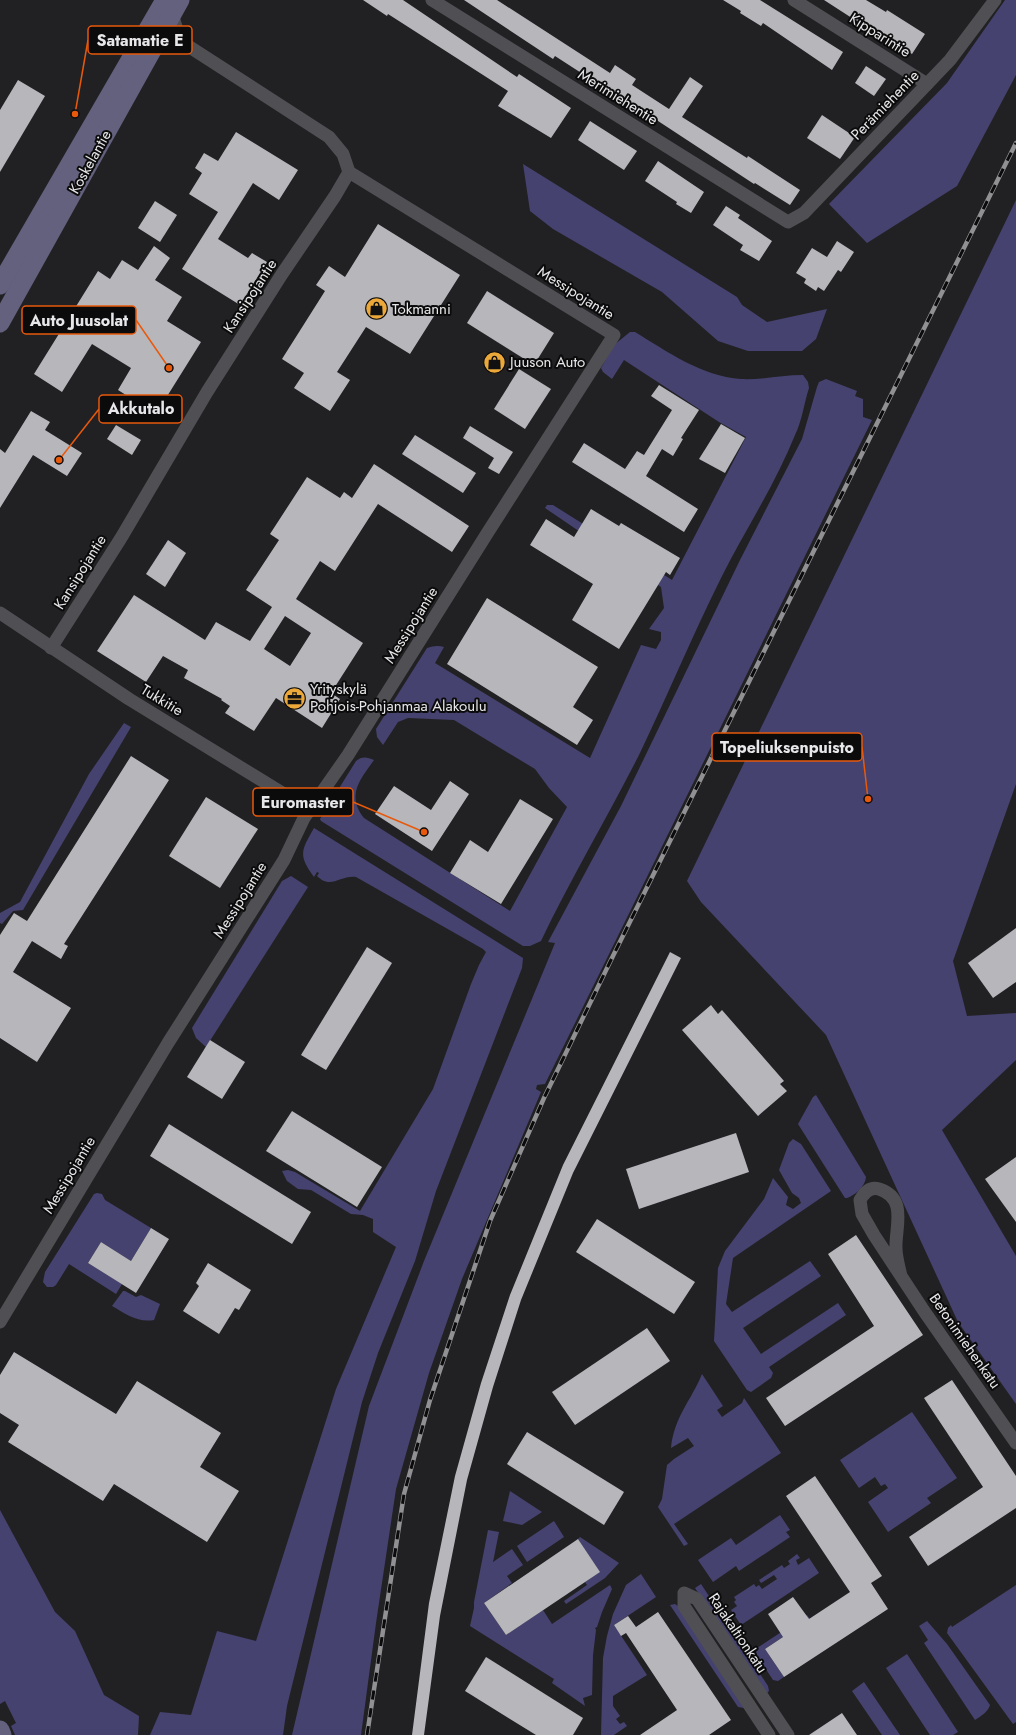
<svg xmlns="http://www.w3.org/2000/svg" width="1016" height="1735" font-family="Jost,sans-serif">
<rect width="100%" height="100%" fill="#212124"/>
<!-- green -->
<g fill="#45426f">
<path d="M1005,0H1016V75L957,186L867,243L829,204L947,83Z"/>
<path d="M523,164L737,297L742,305L767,322L827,309L816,339L802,351H748L718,341L662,292L553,229L530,211Z"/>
<path d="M1016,200V784L953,961L967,1016L1016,1013V1060L942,1130L1016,1256V1404L958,1322L826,1035L701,902L687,881Z"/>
<path d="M630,332H635C668,352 701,376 741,379C762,380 782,375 803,375L808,382L809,388C804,403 802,421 795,435C775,485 745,530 721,578C692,636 667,697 639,755C607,818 571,878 541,941L530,946H523L321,821L320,819L356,761C362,756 367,757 374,760C360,780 346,795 364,818L510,911L567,807L549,788L535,769L454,720L408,718L398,722L383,745L377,737L376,729L427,648C433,646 438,645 444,647L435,663L590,758L641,645L656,649L661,640V632L649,629L664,608L661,587L545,508L547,505H553L672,580L746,437L719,422L624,360L612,379L603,372L601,368L614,345Z"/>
<path d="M826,379L857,391L855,396L863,399V417L872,420L545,1084L537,1085L536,1089L541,1092L462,1279L429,1373L396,1489L376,1623L361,1735H292L369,1406L424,1261L555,943L548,942L621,806L740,560L802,439L817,387L819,382Z"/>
<path d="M124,723L131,727L23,910L13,911L2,924L0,923V913L20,902L89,774Z"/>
<path d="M314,828L523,958L522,968L436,1191L415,1261L378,1353L362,1402L287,1706L283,1735H150L160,1712L191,1715L217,1631L256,1641L336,1389L396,1247L373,1232V1219L363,1215L351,1214L311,1190L298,1189L287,1181L282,1171L288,1170L295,1172L360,1211L433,1089L471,984L479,965L486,952L483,949L356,877C340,875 331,890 317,876L319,873L317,872L314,877C298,855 301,851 314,828Z"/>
<path d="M291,876L308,887L206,1047L196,1038L192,1028L282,881Z"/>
<path d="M816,1095L866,1177C865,1187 855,1195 847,1198H845L798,1124L813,1097Z"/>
<path d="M793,1139L801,1144L831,1191L733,1258L726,1304L732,1312L810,1261L821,1276L743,1328L761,1354L838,1303L846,1315L769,1367L773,1373L771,1378L751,1392L747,1390L714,1341L718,1268L725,1251L764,1199L773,1178L788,1197L786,1205L793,1209L801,1203L799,1198L792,1193L779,1170L789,1143Z"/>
<path d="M97,1193L102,1194L105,1200L151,1228L131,1261L101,1242L88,1263L122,1284L116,1294L69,1264L56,1285L53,1287H47L43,1282L45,1272L94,1194Z"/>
<path d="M123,1291H125L136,1297L141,1295L160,1304L154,1320C138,1323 126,1314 112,1306Z"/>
<path d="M702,1374L723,1406L717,1410L722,1417L742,1403L744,1398L781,1453L674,1524L688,1544L684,1546L658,1507L662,1499L667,1465L674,1459L694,1446L688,1438L671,1448C674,1417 691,1401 702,1374Z"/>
<path d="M912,1412L957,1478L927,1498L931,1503L888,1532L868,1502L888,1488L885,1484L881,1486L875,1477L859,1488L840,1460Z"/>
<path d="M510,1491L542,1512L522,1525L503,1521Z"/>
<path d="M0,1510L55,1612L75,1631L104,1695L139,1716L138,1735H15L11,1726L16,1723L5,1701L0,1704Z"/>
<path d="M780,1515L790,1530L786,1532L790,1537L739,1571L736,1566L713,1582L698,1560L731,1538L736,1545Z"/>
<path d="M554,1521L564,1537L527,1562L517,1546Z"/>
<path d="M488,1530L499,1532L493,1562L512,1549L523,1565L507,1576L512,1583L484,1603L506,1635L543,1610L552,1624L610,1585L612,1589L602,1612L597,1627L595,1628L596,1630L593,1655L592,1695L583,1698L585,1706L552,1683L554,1679L470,1626L474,1608V1602Z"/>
<path d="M580,1537L619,1563L605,1578L566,1604L564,1601L587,1585L585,1582L599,1572L578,1539Z"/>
<path d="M797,1554L800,1558L796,1560L798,1565L809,1558L819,1573L741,1625L731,1610L737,1606L734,1602L736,1600L734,1597L754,1584L756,1587L759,1585L762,1589L777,1579L774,1575L761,1583L759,1580L782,1565L784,1568L790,1564L788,1561Z"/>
<path d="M641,1574L656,1597L614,1625L647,1675L613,1696V1706L620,1716L616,1719L620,1724L624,1722L627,1726L614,1735H601L603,1658L607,1636L613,1614L626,1585Z"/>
<path d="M701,1584L768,1686L769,1691L766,1694L695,1588Z"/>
<path d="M1016,1585V1722L1013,1724L947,1633L948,1628L951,1625L952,1627Z"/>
<path d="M675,1604L679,1607L744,1708L738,1707L670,1605Z"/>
<path d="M807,1615L810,1619L765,1649L784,1677L778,1681L773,1680L756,1654L757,1648Z"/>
<path d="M927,1621L947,1644L990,1705C988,1712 981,1716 975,1720L924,1643L928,1640L919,1626Z"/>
<path d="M907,1654L958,1732L953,1735H930L886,1668Z"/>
<path d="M864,1682L900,1735H882L852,1691Z"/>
</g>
<!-- building -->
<g fill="#b6b6bb" fill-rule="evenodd">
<path d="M363,0H403L517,77L519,74L571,108L551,138L498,106L508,91L388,14L387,16Z"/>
<path d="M464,0H497L610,73L615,65L636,79L632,85L669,109L690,77L703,86L682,117L747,158L748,156L800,190L790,205L755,183L754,184L655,119L654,121L589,78L555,56L553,59Z"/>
<path d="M723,0H760L843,52L832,70L763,23L761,26L740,13L741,11Z"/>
<path d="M824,0H866L886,12L887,10L925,34L912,54L860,20L858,22Z"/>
<path d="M866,66L886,79L874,96L855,83Z"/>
<path d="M18,80L45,96L0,172V110Z"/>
<path d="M822,115L855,137L840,159L807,138Z"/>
<path d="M590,121L637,151L624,170L578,140Z"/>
<path d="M236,132L298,170L279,200L253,183L218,239L248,258L252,253L267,262L240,305L182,269L218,212L189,194L202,173L195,168L204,153L218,161Z"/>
<path d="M658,161L704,192L691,213L676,204L677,202L645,181Z"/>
<path d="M155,201L177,215L160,242L138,228Z"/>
<path d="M726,206L740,215L738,218L772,241L759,261L740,250L743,245L713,225Z"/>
<path d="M378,224L460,275L410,354L366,327L337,372L350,380L330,411L294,388L304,373L282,359L325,291L316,285L329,266L345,277Z"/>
<path d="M837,241L854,252L841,272L838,270L824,291L818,287L816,291L804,283L806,279L796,273L812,248L827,257Z"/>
<path d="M154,246L170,258L155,280L182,297L167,321L201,342L156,414L118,390L131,368L92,344L62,392L34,374L98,271L110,279L122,260L138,270Z"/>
<path d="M487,291L554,333L534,365L467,323Z"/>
<path d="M519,369L551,389L525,429L494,409Z"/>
<path d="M659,385L699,410L681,438L683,439L673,456L662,449L646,476L698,509L684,532L572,462L584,443L625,469L637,451L644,455L672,410L651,396Z"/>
<path d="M31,411L50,422L45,430L82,453L67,476L33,455L0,508V449L5,453Z"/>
<path d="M721,424L745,438L725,473L699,459Z"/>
<path d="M116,425L141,440L132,455L107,439Z"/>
<path d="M470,426L513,452L499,474L488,468L494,458L463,438Z"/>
<path d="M415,435L476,473L463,493L402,454Z"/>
<path d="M374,464L469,526L452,552L378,504L335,571L320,561L296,599L363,643L331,693L340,699L322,728L276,698L254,731L225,713L230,706L221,700L222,699L184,678L188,670L163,656L146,682L97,651L134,595L205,640L216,622L250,641L272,607L246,590L279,540L270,534L307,477L340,498L344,492L352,498ZM285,616L311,633L290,666L264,649Z"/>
<path d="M591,509L619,526L621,523L680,558L670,575L666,572L619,649L572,620L593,584L530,545L546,519L574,537Z"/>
<path d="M168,540L186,553L165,587L146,574Z"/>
<path d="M487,598L598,667L573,707L593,720L577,745L447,664Z"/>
<path d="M131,756L169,780L64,944L68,946L61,959L32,941L13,972L71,1008L37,1062L0,1038V935L14,913L27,921Z"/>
<path d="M450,781L469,794L432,851L375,814L394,786L431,810Z"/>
<path d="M206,797L258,829L220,888L169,856Z"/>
<path d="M520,799L553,819L501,904L450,873L470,840L488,852Z"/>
<path d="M1016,928V982L993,998L968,963Z"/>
<path d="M367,947L392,963L326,1070L301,1055Z"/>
<path d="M670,952L681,958L573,1173L521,1300L493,1387L467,1480L440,1616L424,1735H412L429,1603L455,1476L481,1383L510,1295L563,1165Z"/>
<path d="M711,1005L718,1014L722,1010L784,1081L780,1084L787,1091L758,1116L682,1030Z"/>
<path d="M210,1040L245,1062L222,1099L187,1077Z"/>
<path d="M292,1111L382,1167L357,1207L266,1151Z"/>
<path d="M169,1124L311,1212L292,1244L150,1156Z"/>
<path d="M736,1133L749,1172L639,1209L626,1169Z"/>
<path d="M1016,1157V1222L985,1179Z"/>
<path d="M597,1219L695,1282L674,1314L576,1252Z"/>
<path d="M151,1228L169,1239L136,1293L88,1263L101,1242L131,1261Z"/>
<path d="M856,1235L923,1335L785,1426L766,1398L874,1326L828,1254Z"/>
<path d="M208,1263L251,1290L239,1310L235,1308L219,1334L183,1311L199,1286L196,1283Z"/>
<path d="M647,1328L670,1361L575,1425L552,1392Z"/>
<path d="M14,1352L116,1414L137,1381L221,1433L200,1467L239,1491L207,1542L114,1484L103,1501L8,1442L19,1425L0,1413V1375Z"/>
<path d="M952,1380L1016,1476V1508L928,1566L909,1537L983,1487L924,1398Z"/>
<path d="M527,1432L624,1492L604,1525L507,1464Z"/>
<path d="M815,1476L882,1576L871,1583L888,1609L784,1677L765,1649L783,1637L768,1614L793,1597L809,1619L850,1592L786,1496Z"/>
<path d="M578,1539L600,1572L506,1635L484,1603Z"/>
<path d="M658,1612L731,1720L709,1735H640L677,1710L626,1633L621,1636L614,1625L628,1616L636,1627Z"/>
<path d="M486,1657L583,1718L573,1735H536L465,1691Z"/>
<path d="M842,1713L857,1735H809Z"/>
</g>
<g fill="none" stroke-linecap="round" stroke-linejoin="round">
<!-- minor -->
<g stroke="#505054" stroke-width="13">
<path d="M432,0L788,222L804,213L950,60L995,0"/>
<path d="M794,0L927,84"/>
<path d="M0,613L129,699L310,810"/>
<path d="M51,648L121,538L207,392L282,274L335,196L349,172L343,154L329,137L185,44L178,33L172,14"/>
<path d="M901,1276C899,1267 896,1257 896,1248C895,1228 908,1198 879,1189C870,1186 864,1193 860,1200L862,1214L874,1235L924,1311L1016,1443"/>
<path d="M0,1322L168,1043L284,860L304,818L348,755L488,532L614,335L349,172"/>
<path d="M769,1735L684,1606V1593L697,1599L788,1735"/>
</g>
<!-- secondary -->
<g stroke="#63617e" stroke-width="19">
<path d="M0,285L165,0"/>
<path d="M0,323L180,0"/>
<path d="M0,1730L2,1735"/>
</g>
<defs>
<path id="rail" d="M367,1735L404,1494L430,1400L490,1221L544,1098L610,962L1016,143"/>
</defs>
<!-- rail casing -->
<use href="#rail" stroke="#919194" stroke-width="4.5"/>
<!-- rail -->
<use href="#rail" stroke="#0b0b0c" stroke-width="3" stroke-dasharray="9" stroke-linecap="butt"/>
</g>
<!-- icons -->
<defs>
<symbol id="shop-disc" viewBox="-11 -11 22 22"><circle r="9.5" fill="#eca93a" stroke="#0b0b0c"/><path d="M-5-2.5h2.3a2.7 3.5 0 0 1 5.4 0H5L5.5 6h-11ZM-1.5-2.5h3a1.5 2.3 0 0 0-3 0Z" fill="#111"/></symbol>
<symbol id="office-disc" viewBox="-11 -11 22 22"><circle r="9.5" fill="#eca93a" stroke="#0b0b0c"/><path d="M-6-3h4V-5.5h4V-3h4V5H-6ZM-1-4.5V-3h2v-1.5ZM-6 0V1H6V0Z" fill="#111"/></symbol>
</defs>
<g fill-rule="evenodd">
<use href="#shop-disc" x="364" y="296" width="25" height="25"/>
<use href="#shop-disc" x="482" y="350" width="25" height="25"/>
<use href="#office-disc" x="282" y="686" width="25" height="25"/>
</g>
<g text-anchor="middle" stroke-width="4" stroke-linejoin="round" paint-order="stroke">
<!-- street labels -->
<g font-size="15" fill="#e7e7ea" stroke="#0b0b0c">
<text transform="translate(880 35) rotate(32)" y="5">Kipparintie</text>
<text transform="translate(618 97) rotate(32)" y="5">Merimiehentie</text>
<text transform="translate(885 105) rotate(-46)" y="5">Perämiehentie</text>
<text transform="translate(90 162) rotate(-61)" y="5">Koskelantie</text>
<text transform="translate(576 293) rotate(32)" y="5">Messipojantie</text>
<text transform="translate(250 296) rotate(-57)" y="5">Kansipojantie</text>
<text transform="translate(80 572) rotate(-58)" y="5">Kansipojantie</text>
<text transform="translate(411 625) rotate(-58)" y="5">Messipojantie</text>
<text transform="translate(162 700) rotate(31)" y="5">Tukkitie</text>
<text transform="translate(240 900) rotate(-58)" y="5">Messipojantie</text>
<text transform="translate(69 1175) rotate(-59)" y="5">Messipojantie</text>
<text transform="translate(965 1341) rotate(55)" y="5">Betonimiehenkatu</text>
<text transform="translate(738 1633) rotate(56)" y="5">Rajakaltionkatu</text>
</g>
<!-- poi labels -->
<g font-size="15" fill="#e7e7ea" stroke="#0b0b0c" text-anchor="start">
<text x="392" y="314">Tokmanni</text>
<text x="510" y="367">Juuson Auto</text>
<text x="310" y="694">Yrityskylä<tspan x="310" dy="17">Pohjois-Pohjanmaa Alakoulu</tspan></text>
</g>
</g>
<!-- callouts -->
<path fill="none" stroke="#e8590c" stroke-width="1.5" d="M75 114L88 40M169 368L136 320M59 460L99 409M868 799L862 747M424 832L353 802"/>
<g fill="#e8590c" stroke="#0b0b0c" stroke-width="1.5">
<circle cx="75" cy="114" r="4"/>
<circle cx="169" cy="368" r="4"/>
<circle cx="59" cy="460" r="4"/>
<circle cx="868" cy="799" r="4"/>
<circle cx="424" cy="832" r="4"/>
</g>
<g fill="#0b0b0c" stroke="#e8590c" stroke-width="1.5">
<rect x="88" y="26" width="104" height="28" rx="4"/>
<rect x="22" y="306" width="114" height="28" rx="4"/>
<rect x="99" y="395" width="83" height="28" rx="4"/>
<rect x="712" y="733" width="150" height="28" rx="4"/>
<rect x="253" y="788" width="100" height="28" rx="4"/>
</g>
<g font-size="16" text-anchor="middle" font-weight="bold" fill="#e7e7ea">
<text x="140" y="46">Satamatie E</text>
<text x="79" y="326">Auto Juusolat</text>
<text x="141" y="414">Akkutalo</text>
<text x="787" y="753">Topeliuksenpuisto</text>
<text x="303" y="808">Euromaster</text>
</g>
</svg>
